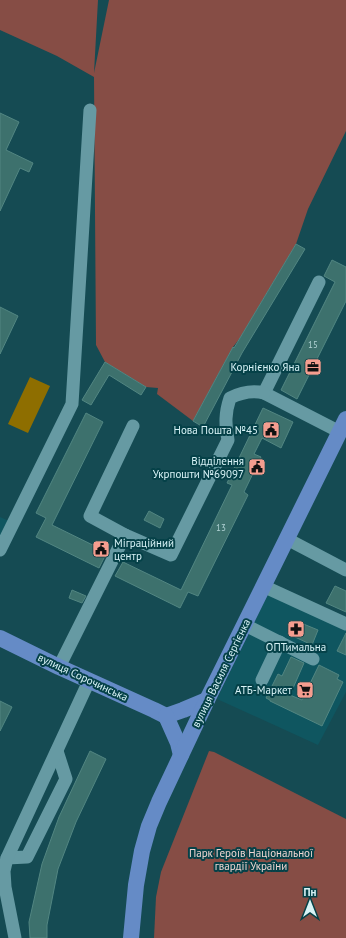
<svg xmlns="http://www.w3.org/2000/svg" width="346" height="938" font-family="'PT Sans',sans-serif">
<rect width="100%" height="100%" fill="#154b53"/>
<!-- built -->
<g fill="#0f5660">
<path d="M0,517L9,521L0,540Z"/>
<path d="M269,592L346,629V692L318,745L217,699Z"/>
</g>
<!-- green -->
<g fill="#864d45">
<path d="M0,0H98L94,73L109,0H346V131L308,209L296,244L240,338L233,347L193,421L157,394L158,388L146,387L105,362L96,345L94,77L57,56L0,30Z"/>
<path d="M209,751L214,752L346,819V938H154L156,897L161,872Z"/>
</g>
<!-- water -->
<path fill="#8e6e00" d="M30,377L50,386L28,433L8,424Z"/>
<!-- building -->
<g fill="#3d716d" stroke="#528682">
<path d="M0,113L19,122L6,150L33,163L29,172L20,168L0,211Z"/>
<path d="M296,244L305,249L242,353L203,427L193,421L233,347L234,348Z"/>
<path d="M332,260L346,267V301L297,399L281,390L335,282L324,276Z"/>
<path d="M0,307L18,316L0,354Z"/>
<path d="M105,362L146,387L141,395L109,375L91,405L82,400Z"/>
<path d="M263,408L293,422L281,448L262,438L254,454L261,457L244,492L248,495L198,596L188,592L180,608L115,576L123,562L181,590L232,485L227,483Z"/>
<path d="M86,413L103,422L52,525L107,552L99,568L36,537L46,518L36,513Z"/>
<path d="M149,511L164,519L160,528L144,520Z"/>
<path d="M335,586L346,591V612L326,603Z"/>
<path d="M72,590L86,596L82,603L69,598Z"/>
<path d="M301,623L318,630L312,645L295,637Z"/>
<path d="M346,633V655L337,651Z"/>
<path d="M291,657L304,663L290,695L302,700L319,665L339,675L337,679L343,682L322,726L270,701V700L266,698L278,674L282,676Z"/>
<path d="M0,701L12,707L0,731Z"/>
<path d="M90,751L106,759L76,822L58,869L47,925V938H30L29,922L42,864L59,817Z"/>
</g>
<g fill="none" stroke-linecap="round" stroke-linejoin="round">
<!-- minor -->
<g stroke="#669aa3" stroke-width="13">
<path d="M319,282L264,393L340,432"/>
<path d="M125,535L90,516L133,426"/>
<path d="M287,539L346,570"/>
<path d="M0,550L72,404L90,110"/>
<path d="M263,586L346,624"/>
<path d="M245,625L313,659"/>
<path d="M59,667L125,535L171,555L228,440C225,424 225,413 230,398C242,392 252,390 264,393"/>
<path d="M262,680L280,642"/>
<path d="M7,858L27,857L66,779L57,751"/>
<path d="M15,938L5,887L4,871L7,858L89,681"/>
</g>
<!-- major -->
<g stroke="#658bc6" stroke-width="16">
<path d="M0,638L59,667L154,710L166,716"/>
<path d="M166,716L183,710L207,700"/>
<path d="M166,716L178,743L181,755"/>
<path d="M131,938L136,885L142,851L149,826L159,802L207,700L346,419"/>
</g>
</g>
<!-- icons -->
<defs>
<symbol id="office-square" viewBox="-11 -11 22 22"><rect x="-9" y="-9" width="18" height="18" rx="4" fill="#f59d8f" stroke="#054148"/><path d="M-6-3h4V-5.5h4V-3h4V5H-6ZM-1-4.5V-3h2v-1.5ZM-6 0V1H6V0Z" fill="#111"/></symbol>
<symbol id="civic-square" viewBox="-11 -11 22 22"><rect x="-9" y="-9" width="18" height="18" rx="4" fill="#f59d8f" stroke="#054148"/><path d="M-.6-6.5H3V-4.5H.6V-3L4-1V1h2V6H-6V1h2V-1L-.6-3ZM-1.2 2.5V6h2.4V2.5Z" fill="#111"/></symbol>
<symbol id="pharmacy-square" viewBox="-11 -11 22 22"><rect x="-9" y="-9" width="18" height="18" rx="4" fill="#f59d8f" stroke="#054148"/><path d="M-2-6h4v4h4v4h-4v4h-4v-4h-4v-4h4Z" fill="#111"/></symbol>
<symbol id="supermarket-square" viewBox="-11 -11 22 22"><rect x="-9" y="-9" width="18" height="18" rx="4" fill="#f59d8f" stroke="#054148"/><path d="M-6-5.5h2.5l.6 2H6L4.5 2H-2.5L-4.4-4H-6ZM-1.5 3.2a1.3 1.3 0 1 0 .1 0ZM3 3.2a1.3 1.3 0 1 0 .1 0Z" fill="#111"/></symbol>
</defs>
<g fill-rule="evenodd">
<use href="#office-square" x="303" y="357" width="20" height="20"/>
<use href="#civic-square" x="261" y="420" width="20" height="20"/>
<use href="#civic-square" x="247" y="457" width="20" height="20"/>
<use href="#civic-square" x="91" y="539" width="20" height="20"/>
<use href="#pharmacy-square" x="286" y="619" width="20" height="20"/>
<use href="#supermarket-square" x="295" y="680" width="20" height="20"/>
</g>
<g text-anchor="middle" stroke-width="4" stroke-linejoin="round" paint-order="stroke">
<!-- number labels -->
<g font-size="9" fill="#b1d2d4">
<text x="313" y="348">15</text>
<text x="221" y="531">13</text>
</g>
<!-- poi labels -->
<g font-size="11" fill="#d8f3f7" stroke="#054148" text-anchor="end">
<text x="300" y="371">Корнієнко Яна</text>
<text x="258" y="434">Нова Пошта №45</text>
<text x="244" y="465">Відділення<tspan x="244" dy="13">Укрпошти №69097</tspan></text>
<text x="114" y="547" text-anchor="start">Міграційний<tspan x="114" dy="13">центр</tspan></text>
<text x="296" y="651" text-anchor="middle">ОПТимальна</text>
<text x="292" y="694">АТБ-Маркет</text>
</g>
<!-- street labels -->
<g font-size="11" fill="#d8f3f7" stroke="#054148">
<text transform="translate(221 673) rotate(-64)" y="4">вулиця Василя Сергієнка</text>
<text transform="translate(83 677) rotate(25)" y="4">вулиця Сорочинська</text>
</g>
<!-- park labels -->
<g font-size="11" fill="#eed5d1" stroke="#054148">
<text x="251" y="857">Парк Героїв Національної<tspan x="251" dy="13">гвардії України</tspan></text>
</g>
</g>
<!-- north arrow -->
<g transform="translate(310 902)" stroke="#054148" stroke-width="3" paint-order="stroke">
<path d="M0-3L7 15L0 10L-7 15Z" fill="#d8f3f7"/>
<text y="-6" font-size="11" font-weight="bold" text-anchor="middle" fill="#d8f3f7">Пн</text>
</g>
</svg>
